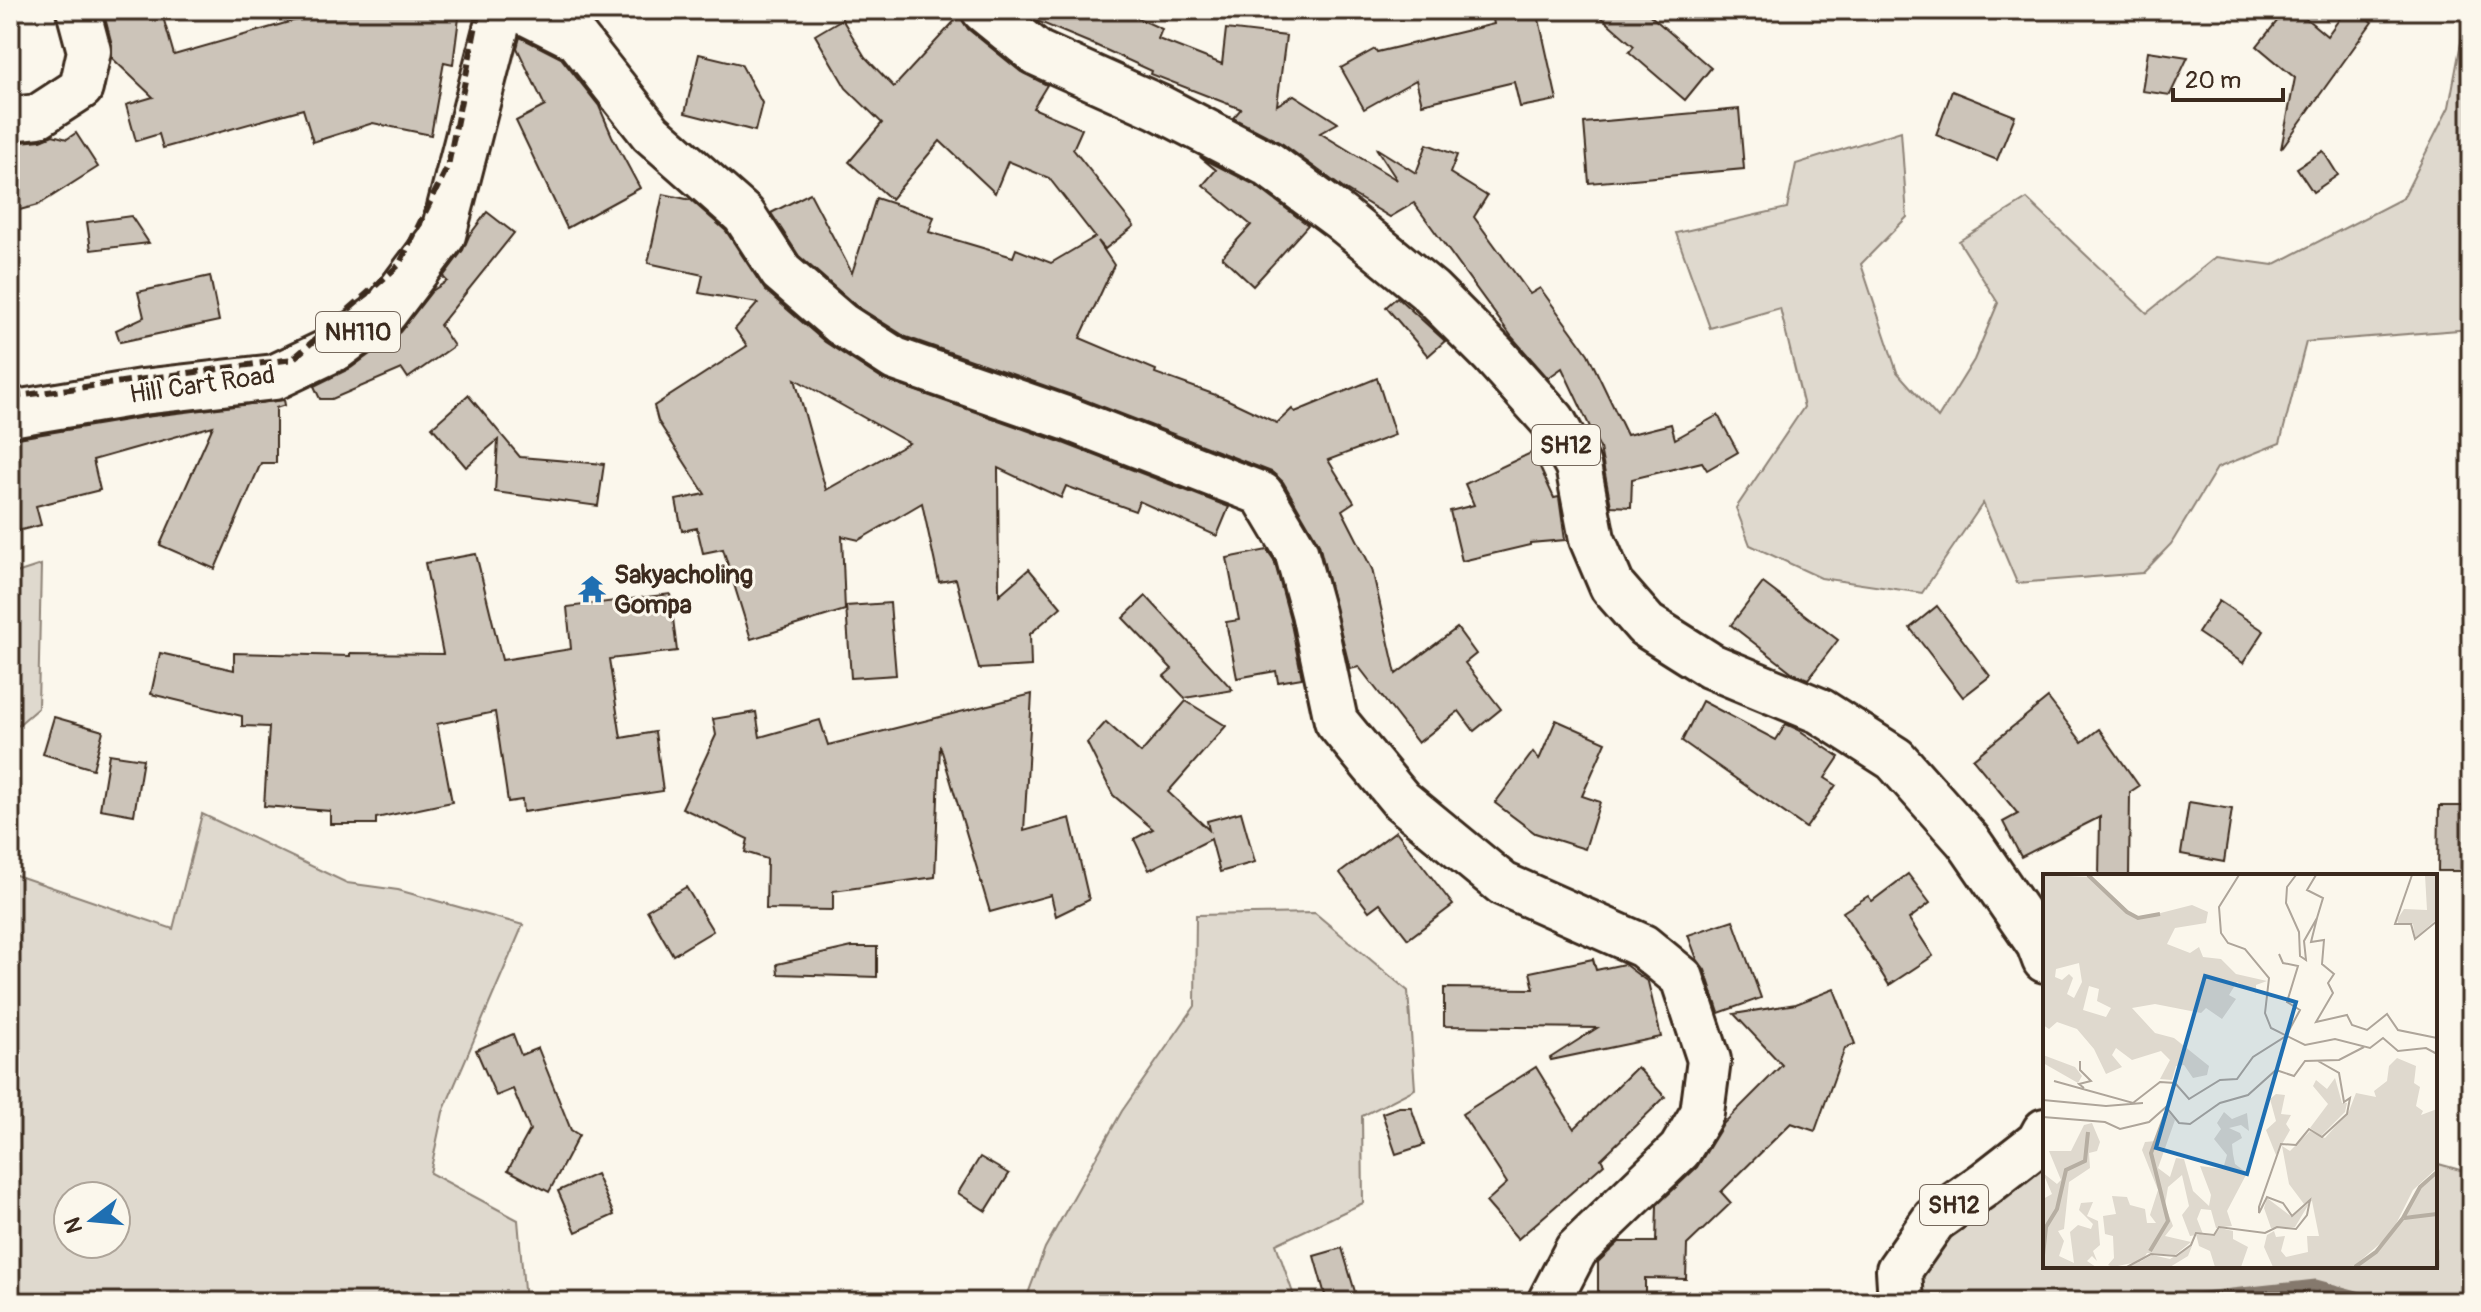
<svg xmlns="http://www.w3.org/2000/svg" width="2481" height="1312" font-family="Pangolin,sans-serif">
<rect width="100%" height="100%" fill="#fbf7ec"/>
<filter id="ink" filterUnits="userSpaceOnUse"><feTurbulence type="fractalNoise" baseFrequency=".0125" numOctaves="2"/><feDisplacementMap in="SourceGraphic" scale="16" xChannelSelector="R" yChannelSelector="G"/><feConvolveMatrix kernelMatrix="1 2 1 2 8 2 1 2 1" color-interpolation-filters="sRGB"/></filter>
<g filter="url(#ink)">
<!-- green -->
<g fill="#dfd9ce" stroke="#8d8276" stroke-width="2" fill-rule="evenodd">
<path d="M2467,10H2471V329L2306,342L2280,443L2217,468L2171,544L2143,573L2017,583L1983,503L1922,593L1821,578L1750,545L1736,508L1804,407L1780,308L1710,328L1676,233L1787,208L1796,164L1901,131L1907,217L1861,264L1897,372L1938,418L1974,360L1998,303L1959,241L2027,199L2147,313L2216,257L2273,265L2403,198L2449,107Z"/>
<path d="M41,565L38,708L10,732V575Z"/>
<path d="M202,814L347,883L398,890L523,925L443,1112L430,1173L518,1220L525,1302H10V873L173,929ZM68,1196H116V1244H68Z"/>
<path d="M1315,913L1408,991L1415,1089L1362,1116L1363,1203L1276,1244L1296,1302H1025L1045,1248L1122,1111L1195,1006L1196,915Z"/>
<path d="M2435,1163L2471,1173V1302H1917L1915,1294L1936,1251L1980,1211L2045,1168V1266H2435Z"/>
</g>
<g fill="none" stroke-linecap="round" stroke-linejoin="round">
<!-- stream -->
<path stroke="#85796d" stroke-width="11" d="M2157,1302L2316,1285L2379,1302"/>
</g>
<!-- building -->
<g fill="#ccc4b9" stroke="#3b2a1e" stroke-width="2" fill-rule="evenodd">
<path d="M103,10H161L174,55L331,10H460L453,64L444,62L431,135L373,123L313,142L303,109L163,148L159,134L136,141L126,105L153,97L112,58V45Z"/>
<path d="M1024,10H1120L1162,29L1158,39L1222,64L1226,29L1286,36L1277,105L1294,95L1338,123L1320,133L1397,180L1376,148L1416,173L1427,144L1457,155L1450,173L1487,196L1474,217L1530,294L1540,288L1588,354L1627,435L1671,424L1675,439L1718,415L1738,452L1707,470L1702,462L1632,479L1631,507L1611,506L1600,448L1562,368L1548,378L1512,337L1414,203L1390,217L1344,189L1283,144L1233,118L1241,109L1151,74L1152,71L1095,45L1037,21Z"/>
<path d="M1491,10H1537L1557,100L1520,107L1514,82L1422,104L1416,80L1364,109L1341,68L1375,49L1377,52L1494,24Z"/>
<path d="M1593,10H1644L1711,68L1685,100L1629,52L1634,46Z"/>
<path d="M2286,10H2296L2327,36L2346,10H2355L2372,22L2281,149L2295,78L2257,46Z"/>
<path d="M960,15L968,29L1021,72L1047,85L1033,108L1082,129L1073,149L1134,226L1105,249L1098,241L1114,265L1080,338L1156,370L1155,373L1224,398L1277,423L1292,409L1295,412L1377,378L1395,435L1328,460L1354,502L1342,510L1372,569L1396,674L1457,628L1476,654L1465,663L1501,709L1474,731L1459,711L1418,743L1359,667L1350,669L1319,544L1283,482L1272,472L1080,398L906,337L855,305L799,256L771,213L810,193L852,273L876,198L934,217L929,232L1013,257L1016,249L1051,263L1095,237L1049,178L1008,161L995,193L940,141L891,199L849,162L882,123L846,88L815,35L842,19L865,57L894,87Z"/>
<path d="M520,37L561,58L599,106L612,136L640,188L567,228L516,121L545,106L517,48Z"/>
<path d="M2148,51L2188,57L2170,95L2142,91Z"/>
<path d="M699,54L741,64L762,103L755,131L685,113Z"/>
<path d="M1952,91L2015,116L1997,160L1936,135Z"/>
<path d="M1739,109L1744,169L1589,183L1584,123Z"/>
<path d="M76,133L98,167L38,205L16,211L10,182V143L41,140L53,135L67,139Z"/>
<path d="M2323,151L2338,175L2313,192L2297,168Z"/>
<path d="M1200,157L1255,185L1308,225L1253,286L1222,257L1251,225L1203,185L1216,170Z"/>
<path d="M663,194L691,200L726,231L765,290L825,342L882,379L1063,443L1229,507L1217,536L1139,501L1135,511L1066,486L1061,498L998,468L999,595L1029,569L1061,607L1030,634L1031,666L979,669L956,579L939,582L922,503L859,540L842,536L845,610L751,639L723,549L703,553L697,528L682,531L676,500L705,494L658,421L654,406L747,346L735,329L758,303L699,293L703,275L648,263ZM795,379L909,443L826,490Z"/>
<path d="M487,212L514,233L440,325L454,346L408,378L402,369L332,399H320L314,386L351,368L400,332L432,291L447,281L443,277L463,250L469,236Z"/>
<path d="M131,216L149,243L91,250L87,222Z"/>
<path d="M210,276L219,321L120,342L116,330L144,317L138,292Z"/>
<path d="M1397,297L1445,341L1428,356L1386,307Z"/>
<path d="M468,395L520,457L604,464L598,506L495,492L498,440L466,467L432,427Z"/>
<path d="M284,400L285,405L276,408V463H261L215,569L160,545L213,426L93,460L100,490L36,506L41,525L10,533L12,439L145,417Z"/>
<path d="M1533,452L1554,498L1559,497L1565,540L1530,543V545L1462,561L1450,511L1474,505L1465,484Z"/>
<path d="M1267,550L1274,560L1290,619L1302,678L1278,682L1276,671L1237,678L1226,622L1239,620L1227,558Z"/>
<path d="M476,554L502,660L571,649L567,607L670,594L677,651L609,659L621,738L655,732L663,791L523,812L522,800L508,802L495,712L437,724L452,802L376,818V824H330V811L264,806L269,727L242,726V716L151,694L160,653L234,670V653L350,656V653L443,654L425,563Z"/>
<path d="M1763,583L1838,640L1808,679L1793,673L1731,625Z"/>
<path d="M1146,596L1233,690L1185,698L1164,676L1172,669L1123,618Z"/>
<path d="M2219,601L2264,631L2243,663L2198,633Z"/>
<path d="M890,603L896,675L851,678L846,606Z"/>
<path d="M1937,606L1990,676L1963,697L1910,628Z"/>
<path d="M1032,694L1024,831L1070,818L1089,900L1056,916L1051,895L990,912L940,745L935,877L833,891V910L766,909L767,859L745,852L748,839L682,808L716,735L713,719L756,712L760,737L820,720L828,745Z"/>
<path d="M2048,698L2082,742L2099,729L2139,786L2130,792L2129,876H2099L2100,817L2021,857L2003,822L2018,814L1973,759Z"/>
<path d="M1186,701L1226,726L1168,792L1209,830L1207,821L1241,812L1255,862L1220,872L1211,839L1149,870L1134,839L1153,829L1113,795L1087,743L1106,722L1141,753Z"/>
<path d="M1702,701L1776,740L1786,724L1799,730L1839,757L1825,778L1836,785L1806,828L1682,741Z"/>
<path d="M54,717L103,731L93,769L43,754Z"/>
<path d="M1556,720L1606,742L1582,796L1600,802L1585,849L1535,833L1495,803L1533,752L1539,760Z"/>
<path d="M109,754L143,759L134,815L100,809Z"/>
<path d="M2189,802L2232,809L2224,862L2181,854Z"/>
<path d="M2439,806H2471V871H2438Z"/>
<path d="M1396,831L1453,905L1408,939L1380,903L1369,911L1340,873Z"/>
<path d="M1908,874L1930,903L1909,919L1933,956L1889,985L1843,912L1868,896L1872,901Z"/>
<path d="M686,887L713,931L673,955L647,910Z"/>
<path d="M1733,920L1761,998L1719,1013L1705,970L1697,959L1688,935Z"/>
<path d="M852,947H877V977L778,974L777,964Z"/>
<path d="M1593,959L1596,970L1624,964L1648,982L1661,1037L1551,1060L1550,1058L1597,1028L1444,1026V988L1534,989L1530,972Z"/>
<path d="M1834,989L1855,1044L1845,1048L1815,1131L1791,1123L1721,1192L1731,1203L1687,1245L1686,1279L1645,1278V1302H1598V1262L1619,1242H1656L1657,1205L1697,1167L1724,1123L1782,1065L1734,1014L1796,1004Z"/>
<path d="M513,1034L521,1055L538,1048L571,1130L579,1135L549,1192L508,1170L530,1130L513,1089L496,1096L476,1050Z"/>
<path d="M1536,1067L1574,1129L1637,1067L1665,1097L1601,1159L1604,1164L1518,1239L1486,1202L1507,1183L1462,1114Z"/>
<path d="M1399,1107H1411L1424,1145L1396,1154L1382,1113Z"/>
<path d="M980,1157L1009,1174L986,1211L958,1193Z"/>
<path d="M596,1174L614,1215L576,1232L558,1191Z"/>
<path d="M1342,1248L1358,1302H1327L1314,1256Z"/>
</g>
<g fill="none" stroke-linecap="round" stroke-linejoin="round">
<defs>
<g id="minor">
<path d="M519,10L577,39L651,133L744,215L781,272L841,324L895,359L1071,420L1262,494L1296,551L1313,613L1336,721L1401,800L1503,884L1643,946L1682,978L1709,1060L1702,1113L1680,1150L1576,1250L1549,1302"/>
<path d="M10,119L38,116L81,88L89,51L78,10"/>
</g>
<g id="major">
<path d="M984,10L1037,53L1158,107L1268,164L1341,218L1430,291L1493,354L1553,421L1578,466L1592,539L1612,586L1646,625L1711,666L1820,711L1895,759L1968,841L2039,944L2045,960"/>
<path d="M1901,1302L1899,1270L1934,1220L1985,1184L2039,1142L2045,1131"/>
</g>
<path id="highway" d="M10,414L142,392L275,377L336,348L385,312L443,235L501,10"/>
</defs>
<!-- minor casing -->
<use href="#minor" stroke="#3b2a1e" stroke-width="48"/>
<!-- major casing -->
<use href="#major" stroke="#3b2a1e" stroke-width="50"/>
<!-- highway casing -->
<use href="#highway" stroke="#3b2a1e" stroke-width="50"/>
<!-- minor -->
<use href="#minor" stroke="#fbf7ec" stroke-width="42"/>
<!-- major -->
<use href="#major" stroke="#fbf7ec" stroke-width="44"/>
<!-- highway -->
<use href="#highway" stroke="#fbf7ec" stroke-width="44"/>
<!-- rail -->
<path stroke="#3b2a1e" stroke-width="6" stroke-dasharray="12 6" stroke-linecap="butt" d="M10,397L293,359L399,265L448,166L479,10"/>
</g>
</g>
<!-- icons -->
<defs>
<symbol id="temple-bare" viewBox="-9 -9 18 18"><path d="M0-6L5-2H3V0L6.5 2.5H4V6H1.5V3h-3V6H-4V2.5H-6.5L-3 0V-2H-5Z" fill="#1f6fb2" stroke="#fbf7ec" stroke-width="2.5" paint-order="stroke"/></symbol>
</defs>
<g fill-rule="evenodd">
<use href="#temple-bare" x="572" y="569" width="40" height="40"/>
</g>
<g text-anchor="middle" stroke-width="6" stroke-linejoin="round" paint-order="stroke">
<!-- shield labels -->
<g fill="#fbf7ec" stroke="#75685c" stroke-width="2">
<rect x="316" y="312" width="84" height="40" rx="6"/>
<rect x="1532" y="425" width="68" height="40" rx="6"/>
<rect x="1920" y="1185" width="68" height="40" rx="6"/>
</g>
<g font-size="24" font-weight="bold" fill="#3b2a1e">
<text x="358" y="340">NH110</text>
<text x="1566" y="453">SH12</text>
<text x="1954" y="1213">SH12</text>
</g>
<!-- street labels -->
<g font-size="26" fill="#3b2a1e" stroke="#fbf7ec">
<text transform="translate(202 384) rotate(-8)" y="9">Hill Cart Road</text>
</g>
<!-- poi labels -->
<g font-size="26" font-weight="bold" fill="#3b2a1e" stroke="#fbf7ec" text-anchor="start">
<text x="614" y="583">Sakyacholing<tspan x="614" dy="30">Gompa</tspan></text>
</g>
</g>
<!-- overview -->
<g transform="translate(2043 874)">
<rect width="394" height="394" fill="#fbf7ec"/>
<path d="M0,1L46,3L94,45L149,31L165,38L163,49L132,54L124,70L147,79L156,73L160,83L178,85L193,100L224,107L213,111V119L194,108L186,121L193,125L179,145L163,134L158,139L112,130L89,134L112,159L131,164L166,192L164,201L150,204L141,191L133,192L129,206L117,205L127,186L118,177L89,186L73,174L69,181L79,193L63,200L51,175L34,155L14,148L6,155L0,151ZM36,89L39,108L31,124L24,120L30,104L26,100L19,106L12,103L13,95ZM46,112L56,115L54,127L68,134L63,143L40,136ZM382,1H394V45L372,64L370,50L356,51L354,46L361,35L384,36ZM0,181L32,193L39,202L35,209L0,189ZM354,184L373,192L371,209L377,213L373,232L380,237L378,241L394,235V294L370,316L348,360L310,393H230L221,373L224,361L231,357L233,363L242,362L238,377L243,383L265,378L264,362H276L269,327L261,330L246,310L239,272L247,277L267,257L282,264L306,237L313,219L333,223L331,217L344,207L346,192ZM292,204L299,229H304L302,238L278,262L267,254L285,230L270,212L273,206L284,215ZM233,220L242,221L238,240L248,241L243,250L247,256L233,281L223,256L233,247L227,225ZM123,235L132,246L115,294L127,303L133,284L141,285L150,317L166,332L168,321L157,292L180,295L184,281L171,265L178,255L174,249L181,238L189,245L204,239L206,257L198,251L186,254L197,259L199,264L189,270L190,280L192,290L204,299L184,337L189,352L173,354L168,336L158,335L154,345L160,360L147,362L139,341L146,332L139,301L125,313L122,331L130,352L122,362L148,368L132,381L104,379L99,387L70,393L65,391L71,384L70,362L62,360L60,342L73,340L69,322L84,323L87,331L102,335L104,349H113L107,341L115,316L99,276L102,268L113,267ZM49,249L57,268L54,277L46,279L47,294L26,308L21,355L15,357L21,367L16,382L31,389L27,358L35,351L48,355L50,350L36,336L38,329L50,328L44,342L55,347L57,371L50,377L54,387L49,382L44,387L53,393H0V325L9,320L0,299L14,310L18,306L6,277H28L41,251ZM394,301V339L362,342L378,314ZM224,324L249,343L267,328L252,353L228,354L221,334ZM394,341V393H315L334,379L361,345ZM177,354L190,357V365L205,373L198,393H172L167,377L156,372L153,360L171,362ZM149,372L145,382L127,393H86L109,381L127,385Z" fill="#dfd9ce" fill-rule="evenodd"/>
<path fill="none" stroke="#b6aea2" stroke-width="4" d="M45,1L84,38L95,44L117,40M360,344L377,313L394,298M361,344L394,340M107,377L125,347L108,279L123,239M0,381L3,353L14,335L23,296L42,287L45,258M312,393L333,378L360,344"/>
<path fill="none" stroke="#aea59a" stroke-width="2" d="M196,1L176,33L178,59L185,69L202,75L226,104L222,139L228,154L262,171L292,165L327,174L340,164L355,177L383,174L394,180M253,1L244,13L243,29L256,58L257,82L263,86L261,67L274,44L268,68L281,66L279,90L291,100L285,109L290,119L273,148L304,141L309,151L324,156L344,140L355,156L394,164M273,1L264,16L280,24L274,44M369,1L352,50H368L372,65L394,47M37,187V196L48,207L36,210L41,214M11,207L90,229L117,208L132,209L146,225L177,206L194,205L210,183L243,162L257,136L244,128L255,92L240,89L236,80M0,226L63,232L100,229M0,243L62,248L77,255L106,248L123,233L136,249L147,250L177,229L205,221L233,196L251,202L262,187L296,186L321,173M84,393L108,380L133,382L148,371L153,359L171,361L176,353L222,359L234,353L253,355L264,341L267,326L249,342L240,329L224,323L216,339V333L238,270L253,271L266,255L279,263L304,240L307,224L301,228L296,199L275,187"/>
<path fill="#1f6fb2" fill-opacity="0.15" stroke="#1f6fb2" stroke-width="4" d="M162,102L253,128L204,300L113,274Z"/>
<rect width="394" height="394" fill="none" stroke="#3b2a1e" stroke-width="4"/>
</g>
<!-- margin -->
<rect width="2481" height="1312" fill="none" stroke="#fbf7ec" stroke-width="40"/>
<rect x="20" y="20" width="2441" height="1272" fill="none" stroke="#3b2a1e" stroke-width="3" filter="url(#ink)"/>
<!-- north arrow -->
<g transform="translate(92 1220) rotate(254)"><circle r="38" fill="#fbf7ec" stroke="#aea59a" stroke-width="2"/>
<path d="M0-6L14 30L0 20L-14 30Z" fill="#1f6fb2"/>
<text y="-12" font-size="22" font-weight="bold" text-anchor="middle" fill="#3b2a1e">N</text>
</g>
<!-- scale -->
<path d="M2173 88v12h110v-12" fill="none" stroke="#3b2a1e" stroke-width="4"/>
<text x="2185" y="88" font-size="24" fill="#3b2a1e" stroke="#fbf7ec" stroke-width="6" paint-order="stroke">20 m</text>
</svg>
